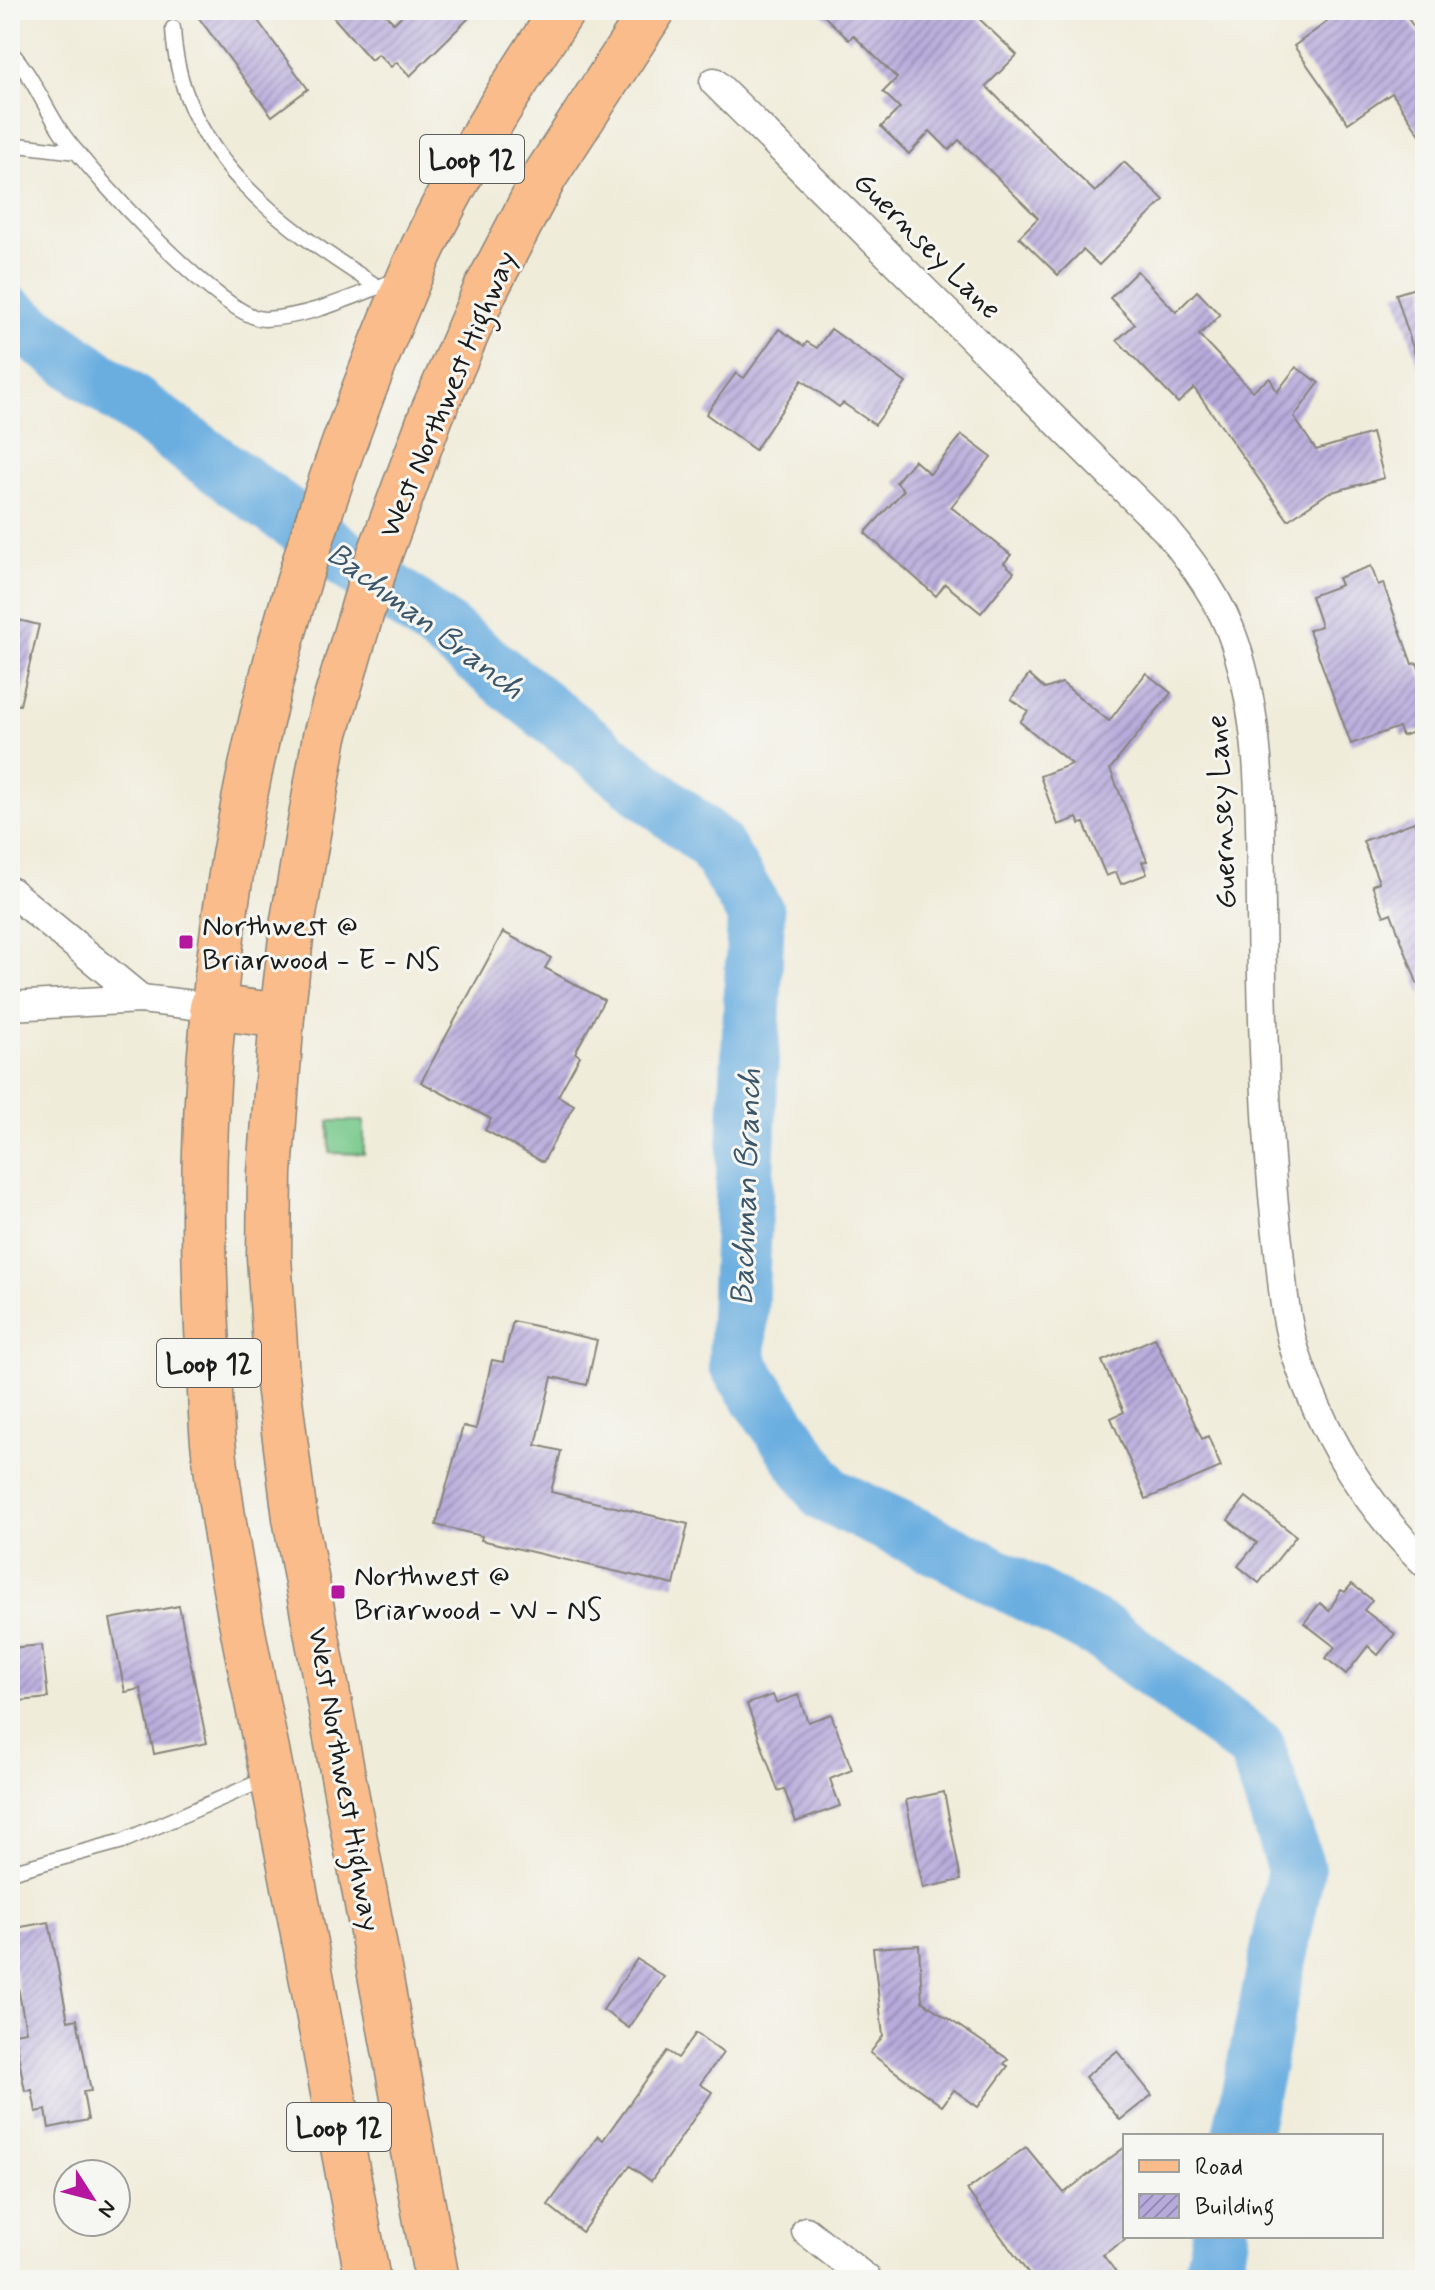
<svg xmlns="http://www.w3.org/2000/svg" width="1435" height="2290" font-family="Mynerve,sans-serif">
<defs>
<pattern id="building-hatch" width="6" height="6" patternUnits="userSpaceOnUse" patternTransform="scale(2)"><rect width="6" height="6" fill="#b7abdc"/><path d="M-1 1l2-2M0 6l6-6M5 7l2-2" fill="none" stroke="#948ab2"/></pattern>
</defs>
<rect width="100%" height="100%" fill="#f6f6f2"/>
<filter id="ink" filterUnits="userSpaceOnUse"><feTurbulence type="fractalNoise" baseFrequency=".0125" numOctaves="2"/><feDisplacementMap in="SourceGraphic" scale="16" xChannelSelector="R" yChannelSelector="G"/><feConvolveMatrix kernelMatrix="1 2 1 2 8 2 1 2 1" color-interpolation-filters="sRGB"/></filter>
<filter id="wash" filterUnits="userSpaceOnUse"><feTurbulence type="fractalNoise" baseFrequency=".006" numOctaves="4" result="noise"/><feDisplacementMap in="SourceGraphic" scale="32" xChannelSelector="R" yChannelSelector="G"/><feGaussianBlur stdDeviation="1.8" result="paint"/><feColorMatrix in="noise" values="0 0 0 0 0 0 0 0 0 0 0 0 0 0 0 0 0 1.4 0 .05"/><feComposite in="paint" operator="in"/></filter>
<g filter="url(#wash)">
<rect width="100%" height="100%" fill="#f0ecda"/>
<!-- park -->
<path fill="#76c88a" stroke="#497253" stroke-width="2" d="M329,1121H364V1154L330,1153Z"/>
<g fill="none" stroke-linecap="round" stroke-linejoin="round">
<!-- river -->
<g stroke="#6baee0" stroke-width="58">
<path d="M10,315L435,623L714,844L756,914L737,1363L826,1494L953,1554L1107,1635L1256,1747L1296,1869L1241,2136"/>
<path d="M1218,2280L1214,2268L1220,2236"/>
</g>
</g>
<g id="blocks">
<!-- building -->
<g fill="url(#building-hatch)">
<path d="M193,10H250L308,89L272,116Z"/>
<path d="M327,10H381L394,23L408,10H477L410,76L397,62L391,67L378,54L371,60Z"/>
<path d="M818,10H970L1017,55L986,86L1026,126L1095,192L1124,162L1164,200L1099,265L1083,250L1058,275L1019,237L1038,218L959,140L949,150L930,131L909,154L881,127L900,108L883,92L897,78L853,35L849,40Z"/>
<path d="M1318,10H1402L1425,43V142L1392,93L1348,123L1294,46L1327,22Z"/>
<path d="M1137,271L1176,312L1197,291L1220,315L1199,335L1252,391L1270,378L1277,392L1296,367L1319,383L1294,417L1316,450L1372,433L1384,478L1328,493L1288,520L1194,388L1178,403L1117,340L1135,324L1110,298Z"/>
<path d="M1425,285V366L1419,367L1396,294Z"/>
<path d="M779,329L804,346L807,342L817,348L831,329L906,383L875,425L843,403L839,407L802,380L755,450L706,414L736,373L744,378Z"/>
<path d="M962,435L991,457L951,507L1011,555L1004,563L1014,572L981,613L945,584L936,596L865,533L904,490L896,482L914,460L930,474Z"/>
<path d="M1371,566L1378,585L1383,583L1412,664L1417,663L1425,685V728L1402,736L1399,727L1351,744L1309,630L1321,626L1311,596L1341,585L1338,578Z"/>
<path d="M10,618L39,625L20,705L10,704Z"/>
<path d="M1146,673L1171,693L1110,769L1147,861L1142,862L1147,874L1121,884L1116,872L1106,876L1084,823L1080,824L1077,818L1058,825L1040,776L1072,764L1020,722L1028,711L1011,699L1029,675L1045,689L1062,683L1109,721Z"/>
<path d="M1414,822L1425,849L1422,996L1391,913L1384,916L1372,885L1379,882L1363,841Z"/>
<path d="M503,932L551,958L545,968L604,1000L575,1053L580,1056L558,1096L574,1105L543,1162L485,1130L491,1119L421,1082Z"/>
<path d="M513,1321L597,1340L587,1385L552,1377L536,1445L561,1451L551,1492L688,1524L674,1585L481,1540L482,1536L436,1525L463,1426L476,1429L492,1360L503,1362Z"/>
<path d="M1155,1338L1202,1439L1208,1436L1221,1467L1146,1499L1111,1418L1124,1412L1102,1361Z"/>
<path d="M1246,1497L1296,1536L1259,1583L1238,1566L1257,1543L1228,1520Z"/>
<path d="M1352,1584L1372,1600L1364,1610L1395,1634L1378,1655L1368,1646L1346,1674L1326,1658L1335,1647L1304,1623L1320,1603L1329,1611L1341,1590L1345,1592Z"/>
<path d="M179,1606L207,1743L154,1754L141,1689L125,1692L110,1619Z"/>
<path d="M42,1645L48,1698L10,1702V1648Z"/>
<path d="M773,1695L776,1703L798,1695L808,1722L831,1714L852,1770L830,1779L840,1806L796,1822L784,1789L778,1791L747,1704Z"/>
<path d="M944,1792L961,1880L923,1888L906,1800Z"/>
<path d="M49,1922L68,2021L77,2019L91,2091L83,2092L88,2120L49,2128L46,2110L36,2112L32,2090L25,2091L14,2033L26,2031L15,1971L10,1972V1929Z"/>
<path d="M919,1945L922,2001L1008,2059L1004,2064L1008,2066L978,2107L954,2090L942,2106L870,2053L883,2036L873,1948Z"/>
<path d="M637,1959L664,1977L629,2028L603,2010Z"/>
<path d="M696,2033L723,2053L700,2084L712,2092L651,2181L630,2166L582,2232L548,2205L598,2136L603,2140L667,2051L678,2058Z"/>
<path d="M1117,2051L1152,2095L1120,2120L1085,2077Z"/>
<path d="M1026,2147L1064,2193L1125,2147V2240L1103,2255L1122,2280H1033L967,2190Z"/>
</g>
</g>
</g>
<g filter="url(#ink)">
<use href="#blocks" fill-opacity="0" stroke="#86847b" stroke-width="2"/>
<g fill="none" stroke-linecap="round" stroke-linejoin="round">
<defs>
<g id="service">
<path d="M173,28C179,155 280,224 378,287"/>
<path d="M10,51C33,76 43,105 62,133C88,170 223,320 265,319C311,317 356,295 399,279"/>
<path d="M10,144L77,152"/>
<path d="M10,1872L123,1841L268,1778"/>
</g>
<g id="minor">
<path d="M714,82L1166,530C1193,563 1222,602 1235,643C1263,728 1260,819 1261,907C1262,1017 1265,1126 1277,1234C1282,1272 1283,1311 1294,1348C1319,1429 1365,1505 1425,1563"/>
<path d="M10,891L141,999"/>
<path d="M10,1006L141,999L212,1007"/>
<path d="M806,2231L868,2280"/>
</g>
<g id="primary">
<path d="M212,1007L282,1016"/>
<path d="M368,2280C336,2113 307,1946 273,1780C250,1668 226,1556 213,1442C210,1411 210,1379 208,1348C185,965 260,627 410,276C450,183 507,94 563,10"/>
<path d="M437,2280L295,1518L277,1376L269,1257L270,1173L282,1016L293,920L325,736L376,564L431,416L486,289L545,176L653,10"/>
</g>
</defs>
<!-- service casing -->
<use href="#service" stroke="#86847b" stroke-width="17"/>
<!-- minor casing -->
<use href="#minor" stroke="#86847b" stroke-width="31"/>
<!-- primary casing -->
<use href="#primary" stroke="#86847b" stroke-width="47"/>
<!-- service -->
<use href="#service" stroke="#fff" stroke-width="14"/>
<!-- minor -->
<use href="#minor" stroke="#fff" stroke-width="28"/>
<!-- primary -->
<use href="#primary" stroke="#fabc8b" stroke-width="44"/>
</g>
</g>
<!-- markers -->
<g fill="#b5179e" stroke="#f6f6f2" stroke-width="3">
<rect x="178" y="934" width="16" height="16" rx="4"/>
<rect x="330" y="1584" width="16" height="16" rx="4"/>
</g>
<g text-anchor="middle" stroke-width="6" stroke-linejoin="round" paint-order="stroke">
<!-- shield labels -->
<g fill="#f6f6f2" stroke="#5d5d5c" stroke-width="2">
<rect x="420" y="135" width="104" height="48" rx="6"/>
<rect x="157" y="1339" width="104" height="48" rx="6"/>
<rect x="287" y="2103" width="104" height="48" rx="6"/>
</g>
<g font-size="28" font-weight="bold" fill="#1c1c1c">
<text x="472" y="169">Loop 12</text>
<text x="209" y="1373">Loop 12</text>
<text x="339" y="2137">Loop 12</text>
</g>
<!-- street labels -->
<g font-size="30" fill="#1c1c1c" stroke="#f6f6f2">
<text transform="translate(928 245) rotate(45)" y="10">Guernsey Lane</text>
<text transform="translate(447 394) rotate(-67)" y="10">West Northwest Highway</text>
<text transform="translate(1221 812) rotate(-93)" y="10">Guernsey Lane</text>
<text transform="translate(345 1779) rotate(80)" y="10">West Northwest Highway</text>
</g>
<!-- poi labels -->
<g font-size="30" fill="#1c1c1c" stroke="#f6f6f2" text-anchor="start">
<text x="202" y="935">Northwest @<tspan x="202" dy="34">Briarwood - E - NS</tspan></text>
<text x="354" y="1585">Northwest @<tspan x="354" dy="34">Briarwood - W - NS</tspan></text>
</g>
<!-- water labels -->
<g font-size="32" font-style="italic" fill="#3c566a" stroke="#f6f6f2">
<text transform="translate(426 620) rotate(37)" y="11">Bachman Branch</text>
<text transform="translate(745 1187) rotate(-88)" y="11">Bachman Branch</text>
</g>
</g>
<!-- margin -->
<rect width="1435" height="2290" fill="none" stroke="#f6f6f2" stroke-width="40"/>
<!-- legend -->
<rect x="1123" y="2134" width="260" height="104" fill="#f6f6f2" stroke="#9f9f9c" stroke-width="2"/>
<rect x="1139" y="2160" width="40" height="12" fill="#fabc8b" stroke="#9f9f9c" stroke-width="2"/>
<text x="1195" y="2174" font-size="24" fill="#1c1c1c">Road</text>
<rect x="1139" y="2194" width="40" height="24" fill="url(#building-hatch)" stroke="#9f9f9c" stroke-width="2"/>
<text x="1195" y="2214" font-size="24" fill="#1c1c1c">Building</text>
<!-- north arrow -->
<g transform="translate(92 2198) rotate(126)"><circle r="38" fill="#f6f6f2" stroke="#9f9f9c" stroke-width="2"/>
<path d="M0-6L14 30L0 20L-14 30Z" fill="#b5179e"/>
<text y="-12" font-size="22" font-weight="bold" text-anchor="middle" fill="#1c1c1c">N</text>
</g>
</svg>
